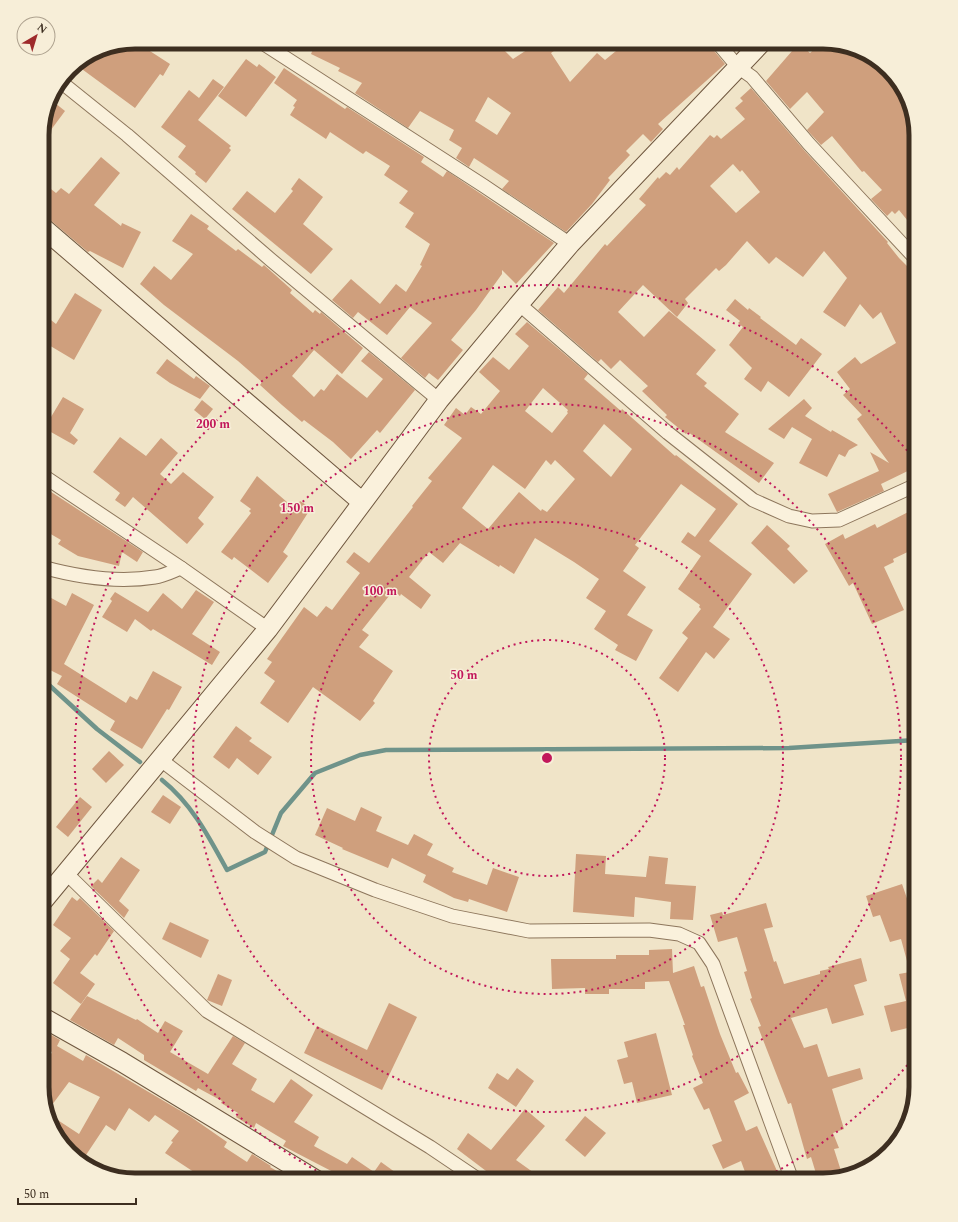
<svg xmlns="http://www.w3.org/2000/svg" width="958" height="1222" font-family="Spectral,serif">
<rect width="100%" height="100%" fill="#f0e4c8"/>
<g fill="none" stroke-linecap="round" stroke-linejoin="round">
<!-- stream -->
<g stroke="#6f938a" stroke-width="4.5">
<path d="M42,683L49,685L97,729L140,762"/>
<path d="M162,780C192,804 209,837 227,870L265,852L281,813L315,773L360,755L386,750L789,748L916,740"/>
</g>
</g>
<!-- building -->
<g fill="#cf9f7d" fill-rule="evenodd">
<path d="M316,42H357L373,50L377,42H471L478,48L485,42H496L513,59L539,42H566L551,53L570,82L597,53L605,60L627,42H699L706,51L711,47L725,64L658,124L663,129L651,142L643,134L626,151L630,155L608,178L610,180L592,204L566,232L502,189L509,181L474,158L469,167L456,158L462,148L449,140L454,130L420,111L408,128L355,93L362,83L338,71L340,68L311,54ZM488,97L511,113L497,135L475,121Z"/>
<path d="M822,42H829L870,55L900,84L916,135V145L909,151L916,159V231L899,210L895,214L892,211L887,216L871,199L882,190L864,171L862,172L832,136L821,145L807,130L824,112L807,92L790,109L766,81L799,43L810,53Z"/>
<path d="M124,44L134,51L139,44L170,64L163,76L160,74L135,108L75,64L100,49Z"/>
<path d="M246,59L257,67L259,64L276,77L246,117L218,96Z"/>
<path d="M284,68L345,109L347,107L424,157L421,162L443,177L447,171L554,243L516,284L502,270V274L476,310L451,340L463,350L438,380L429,373L425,378L401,358L432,323L410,307L387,335L358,312L353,318L332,300L351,279L380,304L396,284L406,292L422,266L420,265L430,244L405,227L414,213L399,203L408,191L384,175L390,166L366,151L363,154L330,132L326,139L290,115L295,107L293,106L297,100L274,83Z"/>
<path d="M213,79L224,87L198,120L231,146L229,148L231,150L206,183L195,174L196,172L178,157L186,146L161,127L189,90L199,98Z"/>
<path d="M751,88L803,149L888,242L887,243L899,258L916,275V278L912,279L908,286L909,293L916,297V467L881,484L884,491L837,512L828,494L879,471L870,452L889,463L857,419L862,415L843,395L850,389L837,372L855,357L861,364L896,343L881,312L873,319L860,304L845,327L823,312L847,278L824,251L803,277L776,257L769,264L747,241L726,265L719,271L716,268L685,299L688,303L677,317L643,285L618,312L644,337L669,311L716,350L696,374L707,383L704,386L739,414L725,432L774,463L759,483L688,432L686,434L665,417L667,415L642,391L648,386L620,360L611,369L601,359L598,362L538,310L558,287L564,293L605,244L607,246L646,205L639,199L658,177L659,179L666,172L670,175L677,167L679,170L710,135L714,138L717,135L721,139L745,119L735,108L743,101L740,98ZM733,164L740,172L742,170L760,192L736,213L710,186Z"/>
<path d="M50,99L65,111L42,142V129Z"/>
<path d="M101,157L120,173L94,205L121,226L122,223L141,232L123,268L90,251L88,252L49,219L42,215V182L56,193L61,188L69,194Z"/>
<path d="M299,178L323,197L303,224L333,249L311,274L232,209L247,191L275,213L293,191L291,189Z"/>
<path d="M191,214L209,226L207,229L236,251L238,249L262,267L264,265L292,290L290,293L313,313L315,310L320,314L321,312L363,348L342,374L314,350L292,376L314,397L321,389L324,391L337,374L367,398L383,379L361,361L369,352L415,390L380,433L377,430L351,459L333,442L304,420L302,422L282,405L260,385L262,382L238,361L164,305L140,284L154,266L171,280L193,254L172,241Z"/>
<path d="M75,293L102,310L74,360L42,341V313L56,324Z"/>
<path d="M735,299L748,310L749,308L761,317L760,318L796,345L801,338L822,354L789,397L768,381L761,392L744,379L752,368L729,345L743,327L738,323L740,321L726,310Z"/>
<path d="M527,322L588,374L584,379L621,411L622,409L675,456L676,455L738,504L709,541L752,574L713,627L730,639L714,659L706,652L678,692L659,678L688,638L682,633L701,609L699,607L700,605L678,589L701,556L681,542L688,532L695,537L716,509L681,484L635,545L639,548L623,571L646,587L627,615L653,630L636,661L615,650L618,645L594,629L606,611L586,598L599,579L574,562L535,538L514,574L500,565L499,567L460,543L443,563L429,552L409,577L431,595L421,609L401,594L400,596L393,591L362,630L369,635L359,647L393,671L373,701L375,703L360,721L313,687L288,723L260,703L275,681L264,673L272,662L267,659L304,607L317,617L326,606L332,610L360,573L346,562L354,552L369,563L413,507L412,506L432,481L428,478L462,438L444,425L456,408L465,415L471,407L481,414L500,391L479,372L493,357L509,370L529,346L515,334ZM543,388L568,410L567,412L568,413L552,433L525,411ZM604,424L632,449L611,477L583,451ZM546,460L551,465L555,460L575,479L547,512L542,509L541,511L519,492L488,529L462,508L493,465L525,489Z"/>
<path d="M167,359L194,379L196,376L210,386L200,399L170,383L156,373Z"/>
<path d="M63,397L84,409L70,433L78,440L74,445L42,427V410L51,417Z"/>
<path d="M804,399L812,408L805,416L831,432L832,430L858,445L849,450L845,457L839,454L827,477L799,463L812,439L792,427L784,439L768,429Z"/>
<path d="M202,400L213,409L205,419L194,410Z"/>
<path d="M120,437L146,456L161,438L178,453L160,474L171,484L183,472L214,497L198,518L204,524L187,544L133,497L125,507L115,500L120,493L93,472Z"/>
<path d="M257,476L295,509L300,501L311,508L283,552L288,556L268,583L234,557L232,560L221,552L251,513L249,511L251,509L240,501Z"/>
<path d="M42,486L143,552L137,562L122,552L119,566L78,556L58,544L61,540L42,529Z"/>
<path d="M916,508V548L893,559L894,562L884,567L904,610L872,624L853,583L849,586L825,544L843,534L845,539L875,524L877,528Z"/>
<path d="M767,525L790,546L787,549L808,571L794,584L751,543Z"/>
<path d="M196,590L214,602L192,634L220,652L212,665L153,629L151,631L135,619L127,632L102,617L112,601L110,599L115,592L148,612L163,593L182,609Z"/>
<path d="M42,593L66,606L72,593L94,605L64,664L126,703L130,696L137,700L153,671L182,687L169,710L167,709L142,749L110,730L115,721L57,684L62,676L42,666Z"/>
<path d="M236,726L252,738L249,741L272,757L258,775L237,758L229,769L213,757Z"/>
<path d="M109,751L124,765L106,783L92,769Z"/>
<path d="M163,795L181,807L170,824L151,812Z"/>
<path d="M80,797L92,807L68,837L56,827Z"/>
<path d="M361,807L382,817L376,831L408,845L414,834L433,844L427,855L454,868L452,872L487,885L493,868L519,877L507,912L469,899L468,902L454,898L423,882L426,875L392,858L388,868L342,849L343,848L315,835L327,808L355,821Z"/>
<path d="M576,854L606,856L605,874L646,877L649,856L668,858L665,884L696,886L693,920L670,919L671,902L635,897L634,917L573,912Z"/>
<path d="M121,857L140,870L119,901L129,910L124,918L91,886L98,879L102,883Z"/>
<path d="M902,884L911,910L916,908V1026L891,1032L884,1006L906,1001L899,974L910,972L901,939L890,942L880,915L873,917L866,896Z"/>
<path d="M72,897L77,901L80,898L114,931L97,956L95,954L80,973L95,984L81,1004L53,983L70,959L60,951L71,938L53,925Z"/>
<path d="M766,903L773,927L764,929L774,962L776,961L784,984L820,974V971L829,969L828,967L861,958L867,981L854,985L864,1015L832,1024L827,1008L791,1018L804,1048L817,1044L828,1077L860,1068L863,1079L832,1089L844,1129L833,1133L839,1148L834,1149L842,1174L823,1180H818L811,1157L807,1159L791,1103L788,1104L758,1027L761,1026L750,999L752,998L744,972L747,971L737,937L718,942L710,915L722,912L723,915Z"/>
<path d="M170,922L209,940L201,958L162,939Z"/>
<path d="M672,949L673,973L694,966L701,987L704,986L720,1034L736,1073L738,1072L749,1093L734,1101L746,1131L757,1126L781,1180H748L741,1161L723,1169L712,1145L722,1141L709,1108L704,1110L693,1088L703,1083L692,1056L693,1055L683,1025H685L669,981L645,982V989H609V994H585V988L552,989L551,959H616V955H649V950Z"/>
<path d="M218,974L232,980L222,1006L207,1000Z"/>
<path d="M87,996L136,1020L137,1019L158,1033L165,1021L183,1031L170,1052L208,1074L233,1036L245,1043L232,1064L257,1079L251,1090L274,1103L291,1079L313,1095L294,1122L319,1137L314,1146L347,1164L352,1157L374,1172L381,1162L406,1180H335L339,1175L283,1146L286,1141L256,1123L254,1128L236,1117L238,1113L221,1103L222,1101L198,1088L196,1091L144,1060V1055L118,1038L114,1045L70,1020Z"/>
<path d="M389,1003L417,1017L382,1090L304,1053L317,1026L367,1050Z"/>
<path d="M48,1033L60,1040L57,1046L83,1061L86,1055L191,1117L227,1142L224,1147L247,1162L252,1154L271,1166L270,1167L292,1180H206L165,1153L173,1142L171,1141L179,1131L155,1115L149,1122L129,1108L115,1131L106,1125L82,1161L58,1138L50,1115L79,1134L100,1097L69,1082L49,1109L42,1087V1073L52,1052L42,1048Z"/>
<path d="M656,1033L672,1095L637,1103L632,1082L624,1084L617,1060L628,1057L624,1042Z"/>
<path d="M517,1068L534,1081L516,1107L488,1088L497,1073L508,1080Z"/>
<path d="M525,1109L545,1126L516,1160L544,1180H498L457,1149L468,1133L491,1150Z"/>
<path d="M585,1116L606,1133L585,1157L565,1140Z"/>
</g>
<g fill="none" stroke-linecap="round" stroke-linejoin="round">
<defs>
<g id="street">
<path d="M261,42L484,186L570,244"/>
<path d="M717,42L738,67L752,77L809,144L916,259"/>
<path d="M61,82L127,135L271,260L439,400"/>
<path d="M916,289V286"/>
<path d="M519,304L668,433L753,500L789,516L812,521L839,520L916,485"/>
<path d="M42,475L181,568L268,629"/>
<path d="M42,567C78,577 118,583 155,577C164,576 173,571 181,568"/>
<path d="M161,760L255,832L296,858L375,890L452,916L529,931L649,930L679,934L699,943L713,964L792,1180"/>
<path d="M66,873L207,1011L430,1147L479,1180"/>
</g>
<g id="secondary">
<path d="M42,227L362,502"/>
<path d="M42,902L268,629L439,400L519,304L570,244L762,42"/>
<path d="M42,1017L122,1062L316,1180"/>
</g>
</defs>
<!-- street casing -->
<use href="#street" stroke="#8d765c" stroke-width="15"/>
<!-- secondary casing -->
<use href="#secondary" stroke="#6f573f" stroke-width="21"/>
<!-- street -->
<use href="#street" stroke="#faf1dc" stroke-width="13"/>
<!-- secondary -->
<use href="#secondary" stroke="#faf1dc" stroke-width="19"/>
</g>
<!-- distance rings -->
<g fill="none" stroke="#c2185b" stroke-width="2" stroke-dasharray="2 4">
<circle cx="547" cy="758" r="118"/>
<circle cx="547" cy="758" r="236"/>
<circle cx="547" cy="758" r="354"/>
<path d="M915 1056A473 473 0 0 1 762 1179M332 1179A473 473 0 1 1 915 460"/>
</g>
<!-- crop -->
<path d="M0 0H958V1222H0ZM135 49H823A86 86 0 0 1 909 135V1087A86 86 0 0 1 823 1173H135A86 86 0 0 1 49 1087V135A86 86 0 0 1 135 49Z" fill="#f7eed8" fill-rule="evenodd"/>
<path fill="none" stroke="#3d2e20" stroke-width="5" d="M135 49H823A86 86 0 0 1 909 135V1087A86 86 0 0 1 823 1173H135A86 86 0 0 1 49 1087V135A86 86 0 0 1 135 49Z"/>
<circle cx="547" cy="758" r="6" fill="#c2185b" stroke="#f7eed8" stroke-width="2"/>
<g font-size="12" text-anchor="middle" font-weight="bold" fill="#c2185b" stroke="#f7eed8" stroke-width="3" stroke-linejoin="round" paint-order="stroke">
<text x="213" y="428">200 m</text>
<text x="297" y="512">150 m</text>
<text x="380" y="595">100 m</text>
<text x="464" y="679">50 m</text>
</g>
<!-- north arrow -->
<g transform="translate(36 36) rotate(38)"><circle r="19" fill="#f7eed8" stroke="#ada18e"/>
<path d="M0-3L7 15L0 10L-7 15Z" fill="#9e2a2b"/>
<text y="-6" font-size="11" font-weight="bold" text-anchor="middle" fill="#3d2e20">N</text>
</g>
<!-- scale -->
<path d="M18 1198v6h118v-6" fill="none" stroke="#3d2e20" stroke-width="2"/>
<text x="24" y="1198" font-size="12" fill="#3d2e20" stroke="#f7eed8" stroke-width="3" paint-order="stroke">50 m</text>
</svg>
